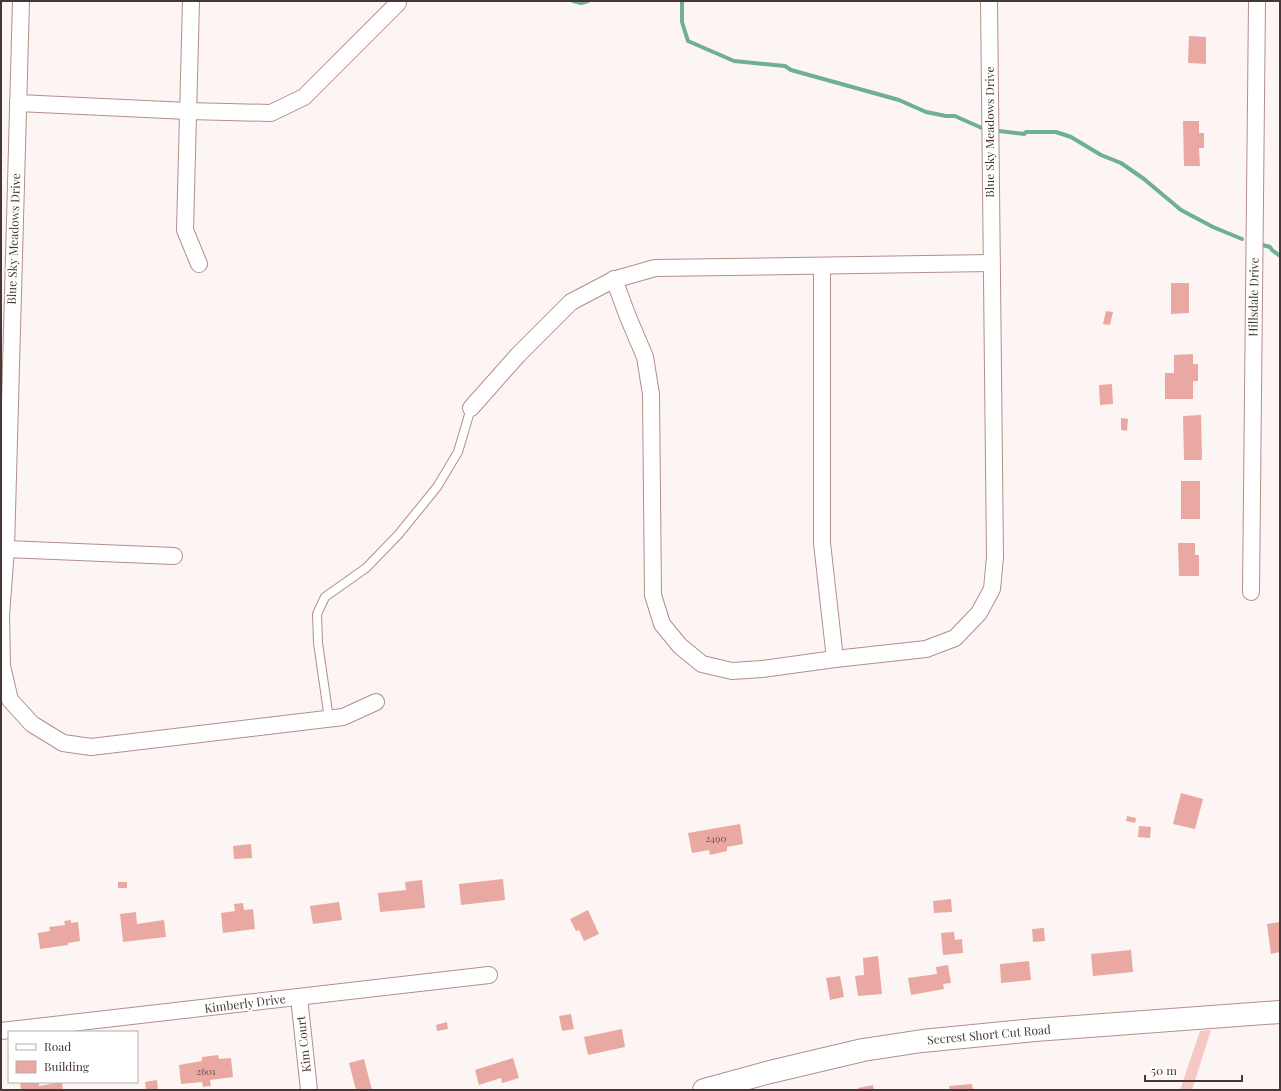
<svg xmlns="http://www.w3.org/2000/svg" width="1281" height="1091" font-family="'Playfair Display',serif">
<rect width="100%" height="100%" fill="#fdf5f4"/>
<!-- green -->
<path fill="#f5c8c2" d="M1211,1030L1192,1090H1180L1200,1031Z"/>
<g fill="none" stroke-linecap="round" stroke-linejoin="round">
<!-- stream -->
<g stroke="#6eaf97" stroke-width="4">
<path d="M573,1L581,3L588,1"/>
<path d="M682,1V22L688,41L734,61L785,66L791,70L899,100L926,112L946,116H955L984,129"/>
<path d="M999,131L1024,134L1026,132H1056L1071,137L1101,155L1121,163L1144,179L1181,210L1213,227L1242,239"/>
<path d="M1259,244L1270,247L1272,250L1280,256"/>
</g>
</g>
<!-- building -->
<g fill="#e9a9a2">
<path d="M1189,36L1206,37V64L1188,63Z"/>
<path d="M1183,121H1199V133H1204V148H1199L1200,166H1184Z"/>
<path d="M1171,283H1189V313L1171,314Z"/>
<path d="M1106,311L1113,312L1110,325L1103,324Z"/>
<path d="M1193,354V364H1198V381H1193V399H1165V373H1174V355Z"/>
<path d="M1112,384L1113,404L1100,405L1099,385Z"/>
<path d="M1201,415L1202,460H1184L1183,416Z"/>
<path d="M1121,418L1128,419L1127,431L1121,430Z"/>
<rect x="1181" y="481" width="19" height="38"/>
<path d="M1178,543H1195V555H1199V576H1179Z"/>
<path d="M1181,793L1203,799L1195,829L1173,824Z"/>
<path d="M1127,816L1136,818L1135,823L1126,821Z"/>
<path d="M740,824L743,844L727,847V851L710,855L709,850L692,853L688,833Z"/>
<path d="M1139,826L1151,827L1150,838L1138,837Z"/>
<path d="M251,844L252,858L234,859L233,846Z"/>
<path d="M503,879L505,900L461,905L459,884Z"/>
<path d="M422,880L425,908L380,912L378,893L406,890L405,882Z"/>
<rect x="118" y="882" width="9" height="6"/>
<path d="M951,899L952,912L934,913L933,901Z"/>
<path d="M339,902L342,920L313,924L310,906Z"/>
<path d="M243,903L244,910L253,909L255,929L223,933L221,913L235,911L234,904Z"/>
<path d="M588,910L599,934L584,941L579,930L576,931L570,919Z"/>
<path d="M136,912L137,924L164,920L166,937L123,942L120,914Z"/>
<path d="M71,920V923L78,922L80,941L68,943V945L40,949L38,933L50,931L49,927L65,925L64,921Z"/>
<path d="M1280,922V952L1271,954L1267,924Z"/>
<path d="M1044,928L1045,941L1033,942L1032,929Z"/>
<path d="M954,932L955,940L962,939L963,953L943,955L941,933Z"/>
<path d="M1131,950L1133,972L1093,976L1091,954Z"/>
<path d="M878,956L882,994L858,996L855,976L864,975L863,958Z"/>
<path d="M1029,961L1031,980L1001,983L1000,964Z"/>
<path d="M948,965L951,983L943,984L944,989L911,995L908,978L937,974L936,967Z"/>
<path d="M840,976L844,997L830,1000L826,978Z"/>
<path d="M571,1014L574,1029L562,1031L559,1016Z"/>
<path d="M447,1022L448,1029L437,1031L436,1025Z"/>
<path d="M622,1029L625,1047L588,1055L584,1037Z"/>
<path d="M218,1055L219,1059L231,1058L233,1077L210,1080L211,1086L203,1087L202,1082L181,1084L179,1065L202,1061V1057Z"/>
<path d="M513,1058L519,1078L502,1083L501,1078L479,1085L475,1070Z"/>
<path d="M364,1059L372,1090H356L349,1063Z"/>
<path d="M157,1080L158,1090H146L145,1082Z"/>
<path d="M30,1082H39V1086L62,1082L63,1090H21L20,1083Z"/>
<path d="M972,1084L973,1090H950L949,1086Z"/>
<path d="M873,1085L874,1090H858V1088Z"/>
</g>
<g fill="none" stroke-linecap="round" stroke-linejoin="round">
<defs>
<path id="service" d="M329,719L318,643L317,614L325,597L366,568L398,535L437,487L458,452L471,408"/>
<g id="minor">
<path d="M21,1L6,549L1,615L2,666L10,700L32,724L63,743L91,747L343,717L376,702"/>
<path d="M191,1L185,230L199,264"/>
<path d="M18,103L188,111L271,113L304,97L398,3"/>
<path d="M822,266V543L835,659"/>
<path d="M614,279L628,317L645,357L651,394L653,595L662,624L680,646L702,664L732,671L762,669L835,659L926,649L955,638L979,613L992,589L995,557L989,1"/>
<path d="M471,408L518,355L571,302L613,280L655,268L991,263"/>
<path d="M6,549L174,556"/>
<path d="M1251,592L1257,1"/>
<path d="M299,997L309,1090"/>
<path d="M1,1031C164,1013 326,993 489,975"/>
</g>
<path id="secondary" d="M704,1090L770,1072L863,1050L922,1041L1035,1030L1280,1012"/>
</defs>
<!-- service casing -->
<use href="#service" stroke="#b28f8b" stroke-width="10"/>
<!-- minor casing -->
<use href="#minor" stroke="#b28f8b" stroke-width="18"/>
<!-- secondary casing -->
<use href="#secondary" stroke="#b28f8b" stroke-width="24"/>
<!-- service -->
<use href="#service" stroke="#fff" stroke-width="8"/>
<!-- minor -->
<use href="#minor" stroke="#fff" stroke-width="16"/>
<!-- secondary -->
<use href="#secondary" stroke="#fff" stroke-width="22"/>
</g>
<g text-anchor="middle" stroke-width="4" stroke-linejoin="round" paint-order="stroke">
<!-- number labels -->
<g font-size="10" fill="#6e5450">
<text x="716" y="842">2490</text>
<text x="206" y="1075">2601</text>
</g>
<!-- street labels -->
<g font-size="12" fill="#453735" stroke="#fff">
<text transform="translate(990 132) rotate(-90)" y="4">Blue Sky Meadows Drive</text>
<text transform="translate(14 239) rotate(-88)" y="4">Blue Sky Meadows Drive</text>
<text transform="translate(1254 297) rotate(-89)" y="4">Hillsdale Drive</text>
<text transform="translate(245 1004) rotate(-7)" y="4">Kimberly Drive</text>
<text transform="translate(989 1035) rotate(-5)" y="4">Secrest Short Cut Road</text>
<text transform="translate(304 1044) rotate(-96)" y="4">Kim Court</text>
</g>
</g>
<!-- border -->
<rect width="1281" height="1091" fill="none" stroke="#453735" stroke-width="4"/>
<!-- legend -->
<rect x="8" y="1031" width="130" height="52" fill="#ffffff" stroke="#b5afae"/>
<rect x="16" y="1044" width="20" height="6" fill="#ffffff" stroke="#b5afae"/>
<text x="44" y="1051" font-size="12" fill="#453735">Road</text>
<rect x="16" y="1061" width="20" height="12" fill="#e9a9a2" stroke="#b5afae"/>
<text x="44" y="1071" font-size="12" fill="#453735">Building</text>
<!-- scale -->
<path d="M1145 1075v6h97v-6" fill="none" stroke="#453735" stroke-width="2"/>
<text x="1151" y="1075" font-size="12" fill="#453735" stroke="#ffffff" stroke-width="3" paint-order="stroke">50 m</text>
</svg>
